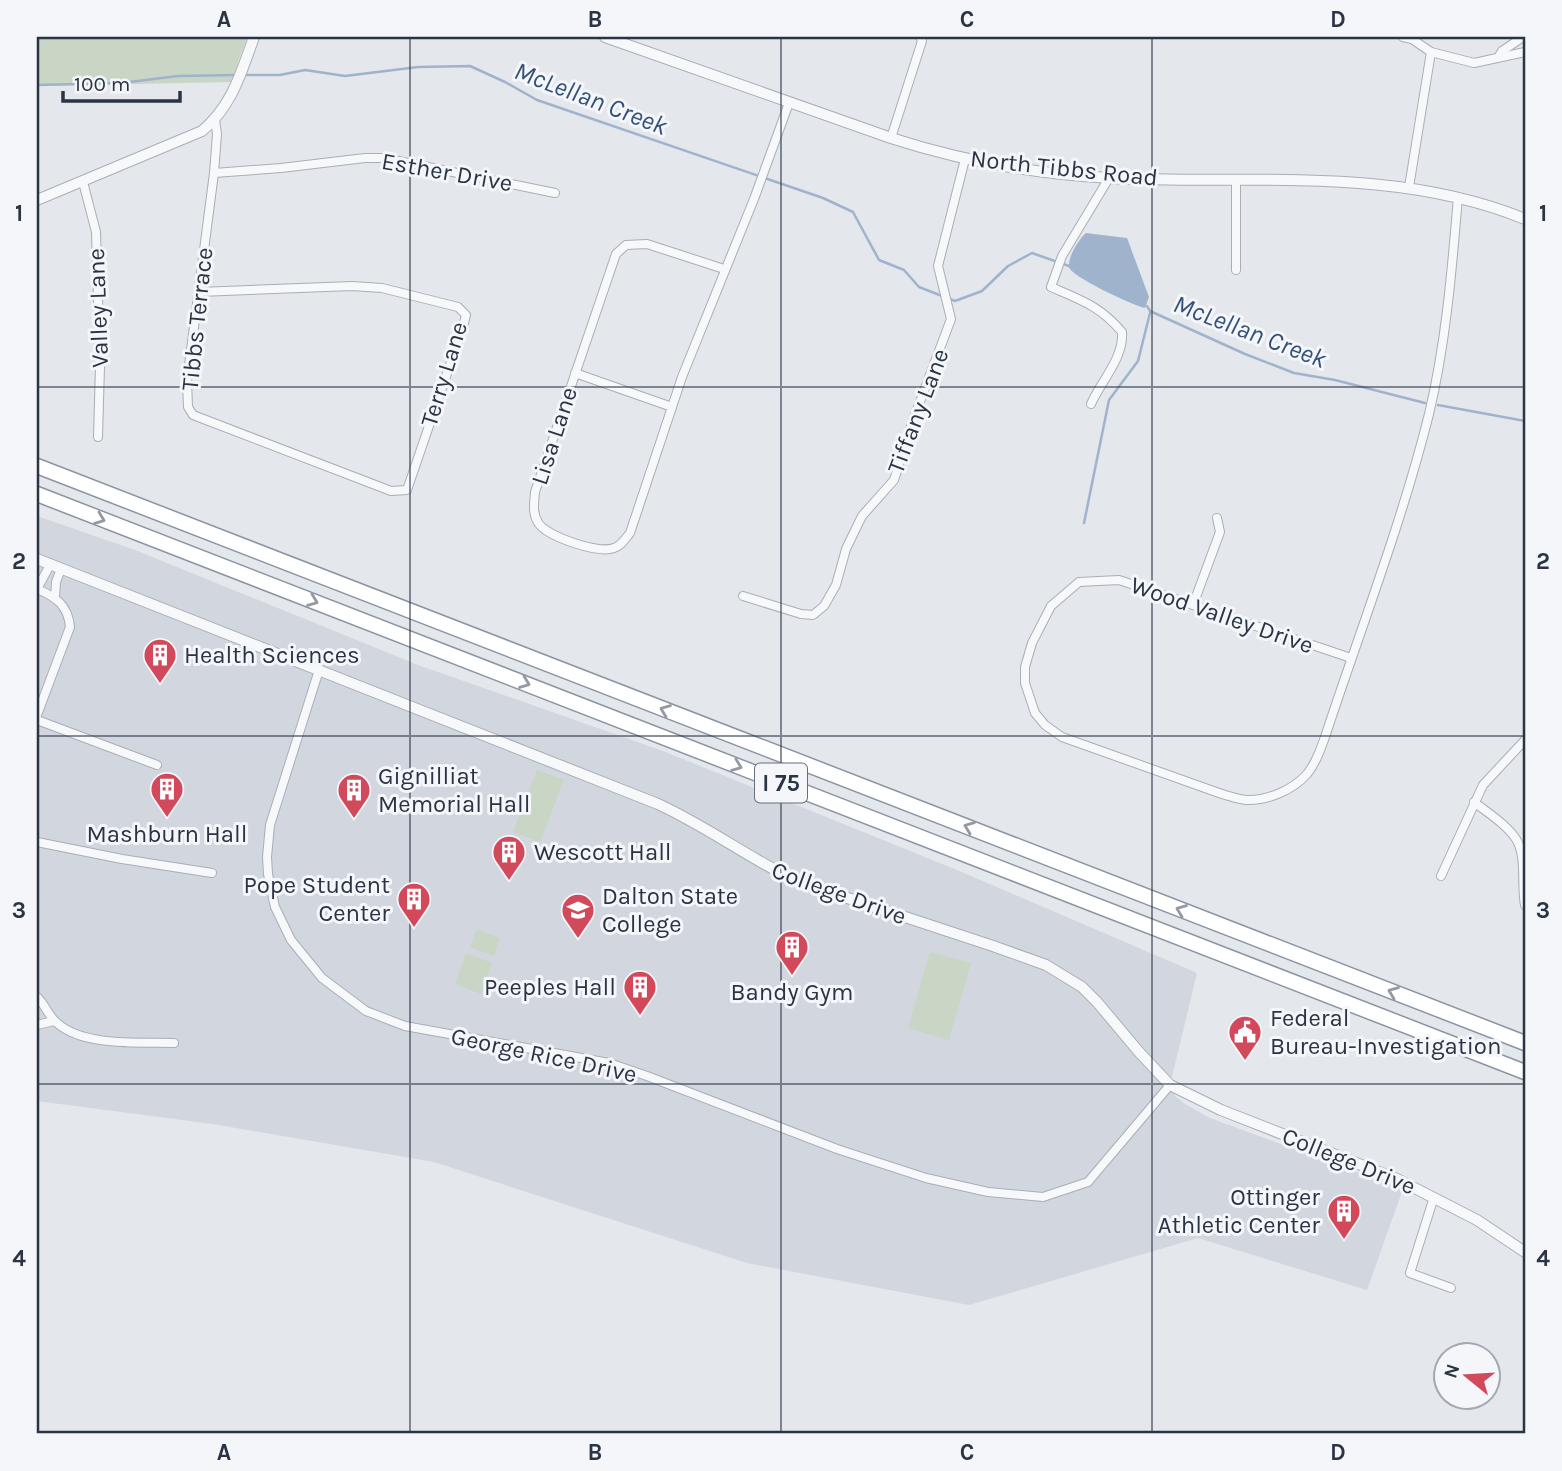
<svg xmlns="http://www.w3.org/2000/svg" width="1562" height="1471" font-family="Karla,sans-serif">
<rect width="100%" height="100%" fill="#e4e7ec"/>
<!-- built -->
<path fill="#d2d6de" d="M37,516L135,550L418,665L663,751L957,870L1197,973L1170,1085L1175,1096L1185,1104L1210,1118L1403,1189L1367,1290L1198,1238L969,1305L747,1263L434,1162L213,1124L37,1101Z"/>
<!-- green -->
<g fill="#c9d6c5">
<path d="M37,37H247L231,82L37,86Z"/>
<path d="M537,770L564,780L540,842L513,832Z"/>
<path d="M477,929L500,938L494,956L470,947Z"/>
<path d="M930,952L971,963L949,1040L908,1028Z"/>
<path d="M466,953L492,963L481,994L455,984Z"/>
</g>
<!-- water -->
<path fill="#9fb4cc" d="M1086,233L1127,238L1149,297L1145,308C1134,306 1070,276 1069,267C1068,256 1079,239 1086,233Z"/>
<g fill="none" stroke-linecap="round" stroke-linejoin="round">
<!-- stream -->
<g stroke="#9fb4cc" stroke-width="2.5">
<path d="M243,75H280L305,70L345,76L418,67L470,66L505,82L537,100L823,198L853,212L879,260L904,270L919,287L955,301L982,291L1008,266L1032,253L1069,266"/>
<path d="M37,85L121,83L178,76L237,75"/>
<path d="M1147,306L1150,311L1245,354L1294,373L1335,380L1425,403"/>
<path d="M1438,405L1525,421"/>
<path d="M1084,523L1109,400L1138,361L1150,313"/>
</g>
<defs>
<g id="minor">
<path d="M1403,37L1412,39L1431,52L1474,63L1525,52"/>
<path d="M1499,56L1502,51L1523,37"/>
<path d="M891,138L922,41L920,37"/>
<path d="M214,173L281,168L365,158H384L555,193"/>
<path d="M1236,180V270"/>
<path d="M83,182L96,232L100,366L98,437"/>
<path d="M1409,187L1431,52"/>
<path d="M724,269L647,244L626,245L616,254L535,492C534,504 532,514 539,524C549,537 598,554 614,548C621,546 625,539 630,533L682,377L754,199L789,103"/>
<path d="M199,292L352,286L382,288L458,307L466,315L463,327L407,490L391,491L193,415L188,407L187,381L214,173L217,134L215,120"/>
<path d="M575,373L672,407"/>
<path d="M1091,404C1101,381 1124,358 1122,332C1100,306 1081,300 1051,287L1062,256L1109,178"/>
<path d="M37,589C56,597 68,605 70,627L37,715"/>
<path d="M37,589L50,565"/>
<path d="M743,596L801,614L813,615L824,606L836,585L846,549L862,516L894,480L912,423L951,319L938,266L965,159"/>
<path d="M55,597L56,582L61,569"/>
<path d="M1193,605L1220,532L1217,518"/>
<path d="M1351,658L1119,580L1079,582L1051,606L1032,643L1025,667V683L1035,713L1045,725L1062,737L1219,793C1228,796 1238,799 1246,800C1267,801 1293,790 1307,774C1316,763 1321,748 1326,734C1361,628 1402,522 1429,414C1446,343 1452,269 1458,197"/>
<path d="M319,670L270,825L267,857L268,874L275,907L291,940L322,978L366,1011L405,1026L609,1063L647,1076L837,1149L926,1178L988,1192L1043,1197L1088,1182L1170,1085"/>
<path d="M37,720L157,765"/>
<path d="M1474,802C1488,813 1506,824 1516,839C1527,856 1521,885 1525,905"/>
<path d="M37,842L122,859L212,873"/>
<path d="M1441,876L1483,785L1525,740"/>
<path d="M37,997C45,1004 48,1016 57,1023C84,1047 140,1042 174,1043"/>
<path d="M37,1025L54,1021"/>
<path d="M1434,1197L1410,1273L1451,1288"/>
</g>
<g id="tertiary">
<path d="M605,37L891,138C962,161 1036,174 1110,178C1250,185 1393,165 1525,219"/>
<path d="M37,200L202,131C232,106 241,73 254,37"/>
<path d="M37,559L658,804C706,826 749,858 796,881L993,946L1046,965L1082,987L1097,1002L1139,1052L1170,1085L1221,1110L1397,1179L1477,1220L1525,1252"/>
</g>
<g id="motorway">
<path d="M37,466L1525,1043"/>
<path d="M37,494L1525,1072"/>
</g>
</defs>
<!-- minor casing -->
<use href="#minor" stroke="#a9aeb7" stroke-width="10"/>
<!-- tertiary casing -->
<use href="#tertiary" stroke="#a9aeb7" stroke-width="12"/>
<!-- motorway casing -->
<use href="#motorway" stroke="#8b94a3" stroke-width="17"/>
<!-- minor -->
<use href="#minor" stroke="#f7f8fa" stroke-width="8"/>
<!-- tertiary -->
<use href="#tertiary" stroke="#f7f8fa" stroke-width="10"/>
<!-- motorway -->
<use href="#motorway" stroke="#fff" stroke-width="14"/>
</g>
<!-- one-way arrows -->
<defs><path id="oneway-chevron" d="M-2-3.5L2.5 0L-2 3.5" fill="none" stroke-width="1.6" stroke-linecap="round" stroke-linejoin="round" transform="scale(1.75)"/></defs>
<g stroke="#959aa2">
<use href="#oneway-chevron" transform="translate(100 519) rotate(21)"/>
<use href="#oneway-chevron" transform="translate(313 601) rotate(21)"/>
<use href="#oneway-chevron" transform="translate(525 683) rotate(21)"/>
<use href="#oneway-chevron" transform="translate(665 710) rotate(-159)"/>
<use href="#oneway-chevron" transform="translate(737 766) rotate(21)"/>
<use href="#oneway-chevron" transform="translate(969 827) rotate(-159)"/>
<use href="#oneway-chevron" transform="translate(1181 910) rotate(-159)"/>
<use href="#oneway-chevron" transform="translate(1393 992) rotate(-159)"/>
</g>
<!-- grid -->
<path fill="none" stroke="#2b3445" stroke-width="2" stroke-opacity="0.55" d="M410,37V1434M781,37V1434M1152,37V1434M37,387H1525M37,736H1525M37,1084H1525"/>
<!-- icons -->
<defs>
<symbol id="building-pin" viewBox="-11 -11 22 30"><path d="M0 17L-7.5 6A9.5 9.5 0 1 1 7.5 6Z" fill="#d1495b" stroke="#f4f6f9"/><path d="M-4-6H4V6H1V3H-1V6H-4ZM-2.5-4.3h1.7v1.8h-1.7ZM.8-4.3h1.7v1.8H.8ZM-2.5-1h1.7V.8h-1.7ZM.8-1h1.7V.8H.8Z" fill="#fff"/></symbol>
<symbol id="university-pin" viewBox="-11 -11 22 30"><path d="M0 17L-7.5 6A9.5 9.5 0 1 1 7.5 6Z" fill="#d1495b" stroke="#f4f6f9"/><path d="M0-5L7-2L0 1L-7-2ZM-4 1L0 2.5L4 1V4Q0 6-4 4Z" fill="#fff"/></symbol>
<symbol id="civic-pin" viewBox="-11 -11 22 30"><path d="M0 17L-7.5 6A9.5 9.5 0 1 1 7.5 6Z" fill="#d1495b" stroke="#f4f6f9"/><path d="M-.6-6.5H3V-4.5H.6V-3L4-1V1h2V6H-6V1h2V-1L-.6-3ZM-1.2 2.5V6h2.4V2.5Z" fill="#fff"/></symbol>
</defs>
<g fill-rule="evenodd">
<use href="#building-pin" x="141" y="636" width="38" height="52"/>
<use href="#building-pin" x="148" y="770" width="38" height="52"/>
<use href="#building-pin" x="335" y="771" width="38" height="52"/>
<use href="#building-pin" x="490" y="833" width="38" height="52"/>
<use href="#building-pin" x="395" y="880" width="38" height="52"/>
<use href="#university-pin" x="559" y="891" width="38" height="52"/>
<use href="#building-pin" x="773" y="928" width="38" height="52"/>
<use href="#building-pin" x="621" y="968" width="38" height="52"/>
<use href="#civic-pin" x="1226" y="1013" width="38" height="52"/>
<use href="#building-pin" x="1325" y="1192" width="38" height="52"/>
</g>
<g text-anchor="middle" stroke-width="6" stroke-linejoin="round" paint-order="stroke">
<!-- shield labels -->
<rect fill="#f4f6f9" stroke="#676e7b" stroke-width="2" x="755" y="763.5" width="52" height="39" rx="5"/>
<g font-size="23" font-weight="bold" fill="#2b3445">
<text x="781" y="791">I 75</text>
</g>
<!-- street labels -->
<g font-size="24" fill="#2b3445" stroke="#f4f6f9">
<text transform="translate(1064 168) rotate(6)" y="8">North Tibbs Road</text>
<text transform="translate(447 172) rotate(10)" y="8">Esther Drive</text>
<text transform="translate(98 308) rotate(-92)" y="8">Valley Lane</text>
<text transform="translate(197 319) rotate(-84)" y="8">Tibbs Terrace</text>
<text transform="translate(444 374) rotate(-73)" y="8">Terry Lane</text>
<text transform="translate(918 411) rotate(-69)" y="8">Tiffany Lane</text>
<text transform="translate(554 436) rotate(-72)" y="8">Lisa Lane</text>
<text transform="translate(1222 615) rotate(19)" y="8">Wood Valley Drive</text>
<text transform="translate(839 893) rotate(20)" y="8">College Drive</text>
<text transform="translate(544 1055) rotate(12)" y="8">George Rice Drive</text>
<text transform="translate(1349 1161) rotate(22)" y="8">College Drive</text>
</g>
<!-- poi labels -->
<g font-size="24" fill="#2b3445" stroke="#f4f6f9" text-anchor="start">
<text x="184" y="663">Health Sciences</text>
<text x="378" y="784">Gignilliat<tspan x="378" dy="28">Memorial Hall</tspan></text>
<text x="167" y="842" text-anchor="middle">Mashburn Hall</text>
<text x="534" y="860">Wescott Hall</text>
<text x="390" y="893" text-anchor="end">Pope Student<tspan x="390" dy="28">Center</tspan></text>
<text x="602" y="904">Dalton State<tspan x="602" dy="28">College</tspan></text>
<text x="616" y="995" text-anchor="end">Peeples Hall</text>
<text x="792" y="1000" text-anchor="middle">Bandy Gym</text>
<text x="1270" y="1026">Federal<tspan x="1270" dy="28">Bureau-Investigation</tspan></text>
<text x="1320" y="1205" text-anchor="end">Ottinger<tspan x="1320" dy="28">Athletic Center</tspan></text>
</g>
<!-- water labels -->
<g font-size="26" font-style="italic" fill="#34527a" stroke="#f4f6f9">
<text transform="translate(591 98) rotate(21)" y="9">McLellan Creek</text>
<text transform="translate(1250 331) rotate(21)" y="9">McLellan Creek</text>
</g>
</g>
<!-- border -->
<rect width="1562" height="1471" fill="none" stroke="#f4f6f9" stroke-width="77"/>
<!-- north arrow -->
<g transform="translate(1467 1376) rotate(288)"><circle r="33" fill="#f4f6f9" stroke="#a4a8b1" stroke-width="2"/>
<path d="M0-5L12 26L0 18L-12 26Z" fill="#d1495b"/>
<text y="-10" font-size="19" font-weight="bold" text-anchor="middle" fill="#2b3445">N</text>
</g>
<!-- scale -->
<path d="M63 91v10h117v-10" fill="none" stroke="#2b3445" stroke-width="3.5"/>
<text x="74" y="91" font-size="21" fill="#2b3445" stroke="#f4f6f9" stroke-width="5" paint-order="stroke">100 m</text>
<rect x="38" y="38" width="1486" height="1394" fill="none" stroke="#2b3445" stroke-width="2.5"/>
<g font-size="23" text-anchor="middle" font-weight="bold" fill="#2b3445">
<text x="224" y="27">A</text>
<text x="595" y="27">B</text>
<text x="967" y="27">C</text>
<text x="1338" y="27">D</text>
<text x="19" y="221">1</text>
<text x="1543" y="221">1</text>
<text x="19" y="569">2</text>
<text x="1543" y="569">2</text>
<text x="19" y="918">3</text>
<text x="1543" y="918">3</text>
<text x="19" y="1266">4</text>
<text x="1543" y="1266">4</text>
<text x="224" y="1460">A</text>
<text x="595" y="1460">B</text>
<text x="967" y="1460">C</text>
<text x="1338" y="1460">D</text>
</g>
</svg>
